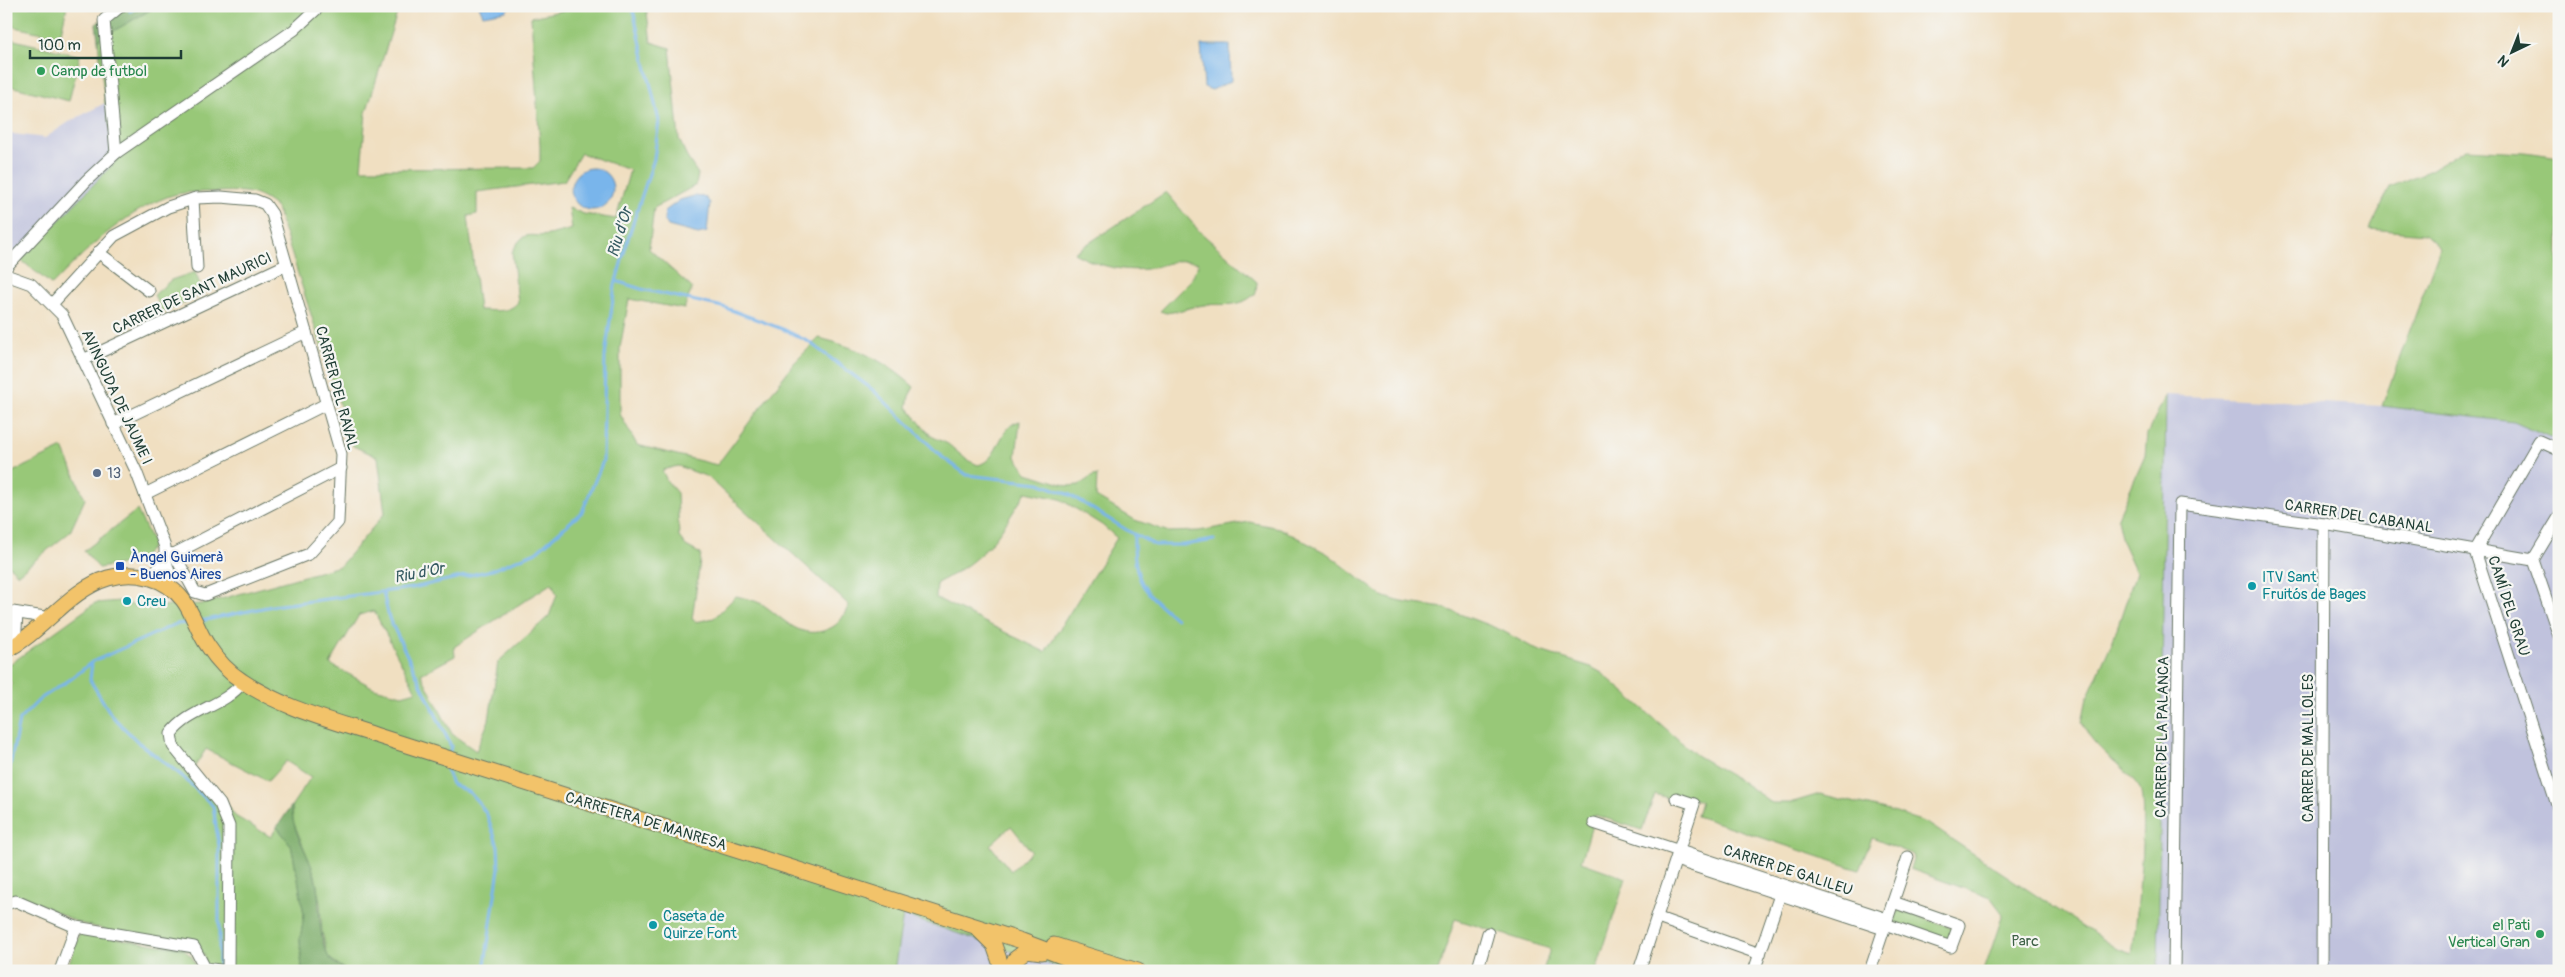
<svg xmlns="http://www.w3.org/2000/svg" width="2565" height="977" font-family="Pangolin,sans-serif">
<rect width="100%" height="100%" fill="#f6f6f2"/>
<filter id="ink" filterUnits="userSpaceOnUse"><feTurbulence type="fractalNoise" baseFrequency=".02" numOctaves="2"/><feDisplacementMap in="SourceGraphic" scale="10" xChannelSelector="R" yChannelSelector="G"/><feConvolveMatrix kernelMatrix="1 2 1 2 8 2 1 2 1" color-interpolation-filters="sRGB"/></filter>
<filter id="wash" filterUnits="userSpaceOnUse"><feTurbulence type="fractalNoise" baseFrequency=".0096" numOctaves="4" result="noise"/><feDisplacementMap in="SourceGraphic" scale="20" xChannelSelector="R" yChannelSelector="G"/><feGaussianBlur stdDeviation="1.12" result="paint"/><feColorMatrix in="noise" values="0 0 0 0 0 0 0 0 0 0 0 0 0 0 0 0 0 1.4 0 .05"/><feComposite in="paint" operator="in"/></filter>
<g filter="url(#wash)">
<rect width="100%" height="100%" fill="#f0dfc1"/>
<!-- industrial -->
<g fill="#c0c2dd">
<path d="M105,103L116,161L21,260L6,259V133L45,138L69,122Z"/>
<path d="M2166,395L2382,406L2514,422L2559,442V971H2158Z"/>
<path d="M903,915L1070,971H894Z"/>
</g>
<!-- green -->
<g fill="#98c878" stroke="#5c8256" fill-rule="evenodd">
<path d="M6,6H67L60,37L6,25Z"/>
<path d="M157,6H396L397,13L366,113L361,169L533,168L540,161V145L531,17L585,6H646L651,42L670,48L679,139L688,159L698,174L696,185L654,208L649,249L692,288L684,309L629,299L620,348V414L637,445L717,465L794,363L819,338C858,348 884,360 914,387L909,396L907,407L931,436L948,444L967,460L978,465C1000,460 998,426 1020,421L1016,457L1027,473L1068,486L1079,485L1091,477L1097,475L1096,497L1135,520L1169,532L1199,531L1249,522L1279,528L1328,554L1382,596L1401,602L1444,608L1501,630L1537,650L1591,667L1602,673L1696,755L1742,782L1772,803H1790L1820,794L1893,812L1927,823L2117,949L2132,954C2136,931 2149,802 2139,787C2122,763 2093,750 2082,722L2087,698L2113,640L2136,572L2122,541L2117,519L2145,456L2147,434L2166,395L2158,971H1984L2003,914L1991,898L1910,869L1914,855L1872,838L1859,870L1697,816L1701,801L1674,793L1671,799L1655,794L1642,830L1595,815L1581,862L1626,878L1596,971H1543L1550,949L1455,919L1438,971H1070L903,915L894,971H346L328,957L322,932L320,903L315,875L293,821L292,805L311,777L286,761L268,781L206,749L192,771L216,791L235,816L271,837L277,827L291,845L298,879L304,915L300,940L302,971H206L204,954L79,923L23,896L6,895V693L12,684L6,677V667L95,603L120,601L138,607L203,604L340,566L385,513L378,457L353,446L277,208C256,190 244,191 217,192C201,192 182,191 167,197C122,214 85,251 52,285L21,260L116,161L105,103L98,40ZM581,153L630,170L616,219L584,214L569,208L572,229C565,231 557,233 549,235C527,238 526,228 512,252L518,302C509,314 493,310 479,310L468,216L477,214V192L564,181ZM678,466L708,477L849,605C842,619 839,626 823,631C797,638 782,617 762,604C754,600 744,598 736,596L714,618L696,622L692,619L701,554L686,546L679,537L677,493L667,481L662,470ZM1026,492L1060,499L1102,525L1117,538L1045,652L936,598L937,583C987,558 997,537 1026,492ZM552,583L557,595L549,616L498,662L489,720L476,751L452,734L421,674L455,656L454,647ZM374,611L416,691L402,695L374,688L330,664L359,615ZM1011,826L1031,851L1011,871L990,845Z"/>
<path d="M6,38L80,56L69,101L6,85Z"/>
<path d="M2465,149L2524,152L2559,157V442L2514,422L2382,406L2440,248L2425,234L2370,229L2390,187L2431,170Z"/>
<path d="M1166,192L1199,231L1257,282L1256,293C1239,309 1225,303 1204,305C1192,306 1179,312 1166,313L1160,311L1191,280L1199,263C1180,256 1164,266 1146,269C1122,272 1095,265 1074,253Z"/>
<path d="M195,272L204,294L163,313L154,295L171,280Z"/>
<path d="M63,448L85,499L70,532L18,574L8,565L6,558V475Z"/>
<path d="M137,510L154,545L140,561L99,568L84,551Z"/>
<path d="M1898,910L1951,927L1953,929L1949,941L1893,921Z"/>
<path d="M80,933H86L183,949L192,957L198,971H66Z"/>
</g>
<!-- forest -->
<g fill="#7aac68" stroke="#4c744e">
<path d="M121,6H157L98,40L96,24Z"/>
<path d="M292,805C290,830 309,853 315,877C322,902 316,933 328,956C331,962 340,966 346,971H302L300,940L304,915L298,879L291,845L277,827Z"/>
</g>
<!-- water -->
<g fill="#79b5eb" stroke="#4c7990">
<path d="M479,6H510L506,11L483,15Z"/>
<path d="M1201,45H1230L1231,81L1212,90L1204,87Z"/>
<circle cx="592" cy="189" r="21"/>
<path d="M694,196L705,197L710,203L707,232L698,234L668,226L664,219L665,211L680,200Z"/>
</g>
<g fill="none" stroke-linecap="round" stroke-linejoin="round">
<!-- stream -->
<g stroke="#79b5eb" stroke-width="3">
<path d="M130,11L139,6"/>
<path d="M616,281L641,289L723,307L785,330L809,342L873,390L942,457L967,475L1039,483L1070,495L1130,532L1155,545H1184L1214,540"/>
<path d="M1134,535C1133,582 1143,590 1176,619"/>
<path d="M383,592L389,618L451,746L449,754"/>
<path d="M201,621L272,606L412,588L492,570L536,552L582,512L603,461L605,356L615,285L629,235L654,159L659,121L632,6"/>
<path d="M190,623L176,624L92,662L90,680L112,716L139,743L181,775L213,806L219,846V968"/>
<path d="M447,763L446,769L452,784L470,793L479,803L487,815L498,846L499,868L484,971"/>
<path d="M6,812L9,799V771L19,720L40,699L71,679L92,662"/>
</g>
</g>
</g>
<g filter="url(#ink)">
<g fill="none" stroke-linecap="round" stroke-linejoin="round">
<defs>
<g id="minor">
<path d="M116,153L104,20L121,6"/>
<path d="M193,199L197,268"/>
<path d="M98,252L149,291"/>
<path d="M6,267L87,180L116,153L294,30L320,6"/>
<path d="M6,275L31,284L62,315L136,471L165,547V558L170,575L169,587"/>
<path d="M52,304L114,236L168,207L196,198L221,197L255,200L265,204L272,214L341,454L338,522L309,554L205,595L195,592L174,554"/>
<path d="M83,360L286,265"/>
<path d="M113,424L306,332"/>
<path d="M2559,450L2539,441L2475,551L2559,811"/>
<path d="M145,494L326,404"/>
<path d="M2559,517L2533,560L2559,636"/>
<path d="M166,553L174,554L341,468"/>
<path d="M152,578L165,558"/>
<path d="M6,611L51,618"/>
<path d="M15,645L17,613"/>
<path d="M1594,823L1887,919"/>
<path d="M1676,860L1884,929"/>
<path d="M6,904L16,901L76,927L194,947L205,968L226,971"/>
<path d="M1658,918L1760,954"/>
<path d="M1885,924L1951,947L1959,925L1893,902"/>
<path d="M1478,968L1488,933"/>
<path d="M60,971L76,927"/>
<path d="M228,971L229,826L220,804L173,746L171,734C189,709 224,707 243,682"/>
<path d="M1639,971L1694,804L1676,798"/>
<path d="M1754,971L1782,889"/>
<path d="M1870,971L1908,857"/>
<path d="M2174,971L2180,504L2324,524L2533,560"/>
<path d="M2322,971L2324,524"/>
</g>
<g id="major">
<path d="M6,650C43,632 68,590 108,578C135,570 165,577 183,600C193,613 198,632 208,646C217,660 228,672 242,681C282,708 330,720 375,735L1022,941L1101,971"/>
<path d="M978,929L994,945L1003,971"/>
<path d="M1054,945L1138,971"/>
<path d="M1009,971L1015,959L1027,950L1042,952"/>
</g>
</defs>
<!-- minor casing -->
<use href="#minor" stroke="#687665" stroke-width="13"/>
<!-- major casing -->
<use href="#major" stroke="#687665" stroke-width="17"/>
<!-- minor -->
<use href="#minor" stroke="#fff" stroke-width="11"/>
<!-- major -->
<use href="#major" stroke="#f2c36a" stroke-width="15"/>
</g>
</g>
<!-- markers -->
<g fill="#2e9e5b" stroke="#f6f6f2" stroke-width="2">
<circle cx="41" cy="71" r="5"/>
<circle cx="2540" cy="934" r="5"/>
</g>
<circle fill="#5c6f8a" stroke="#f6f6f2" stroke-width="2" cx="97" cy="473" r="5"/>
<rect fill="#1a4fb4" stroke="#f6f6f2" stroke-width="2" x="115" y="561" width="10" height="10" rx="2.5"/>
<g fill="#0f9aa8" stroke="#f6f6f2" stroke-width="2">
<circle cx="2252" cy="586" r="5"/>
<circle cx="127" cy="601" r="5"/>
<circle cx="653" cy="925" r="5"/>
</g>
<g text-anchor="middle" stroke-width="4.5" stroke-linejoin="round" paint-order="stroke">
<!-- leisure labels -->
<g font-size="15" fill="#27864d" stroke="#f6f6f2" text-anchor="start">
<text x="51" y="76">Camp de futbol</text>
<text x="2530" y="930" text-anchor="end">el Pati<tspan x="2530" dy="17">Vertical Gran</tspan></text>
</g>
<!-- street labels -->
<g font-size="15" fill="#1f3d34" stroke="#f6f6f2">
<text transform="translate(192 293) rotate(-25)" y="5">CARRER DE SANT MAURICI</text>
<text transform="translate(337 388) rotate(75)" y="5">CARRER DEL RAVAL</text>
<text transform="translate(117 397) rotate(65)" y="5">AVINGUDA DE JAUME I</text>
<text transform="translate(2359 516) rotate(9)" y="5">CARRER DEL CABANAL</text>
<text transform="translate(2509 606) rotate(72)" y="5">CAMÍ DEL GRAU</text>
<text transform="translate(2162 737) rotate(-89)" y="5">CARRER DE LA PALANCA</text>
<text transform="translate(2308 748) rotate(-90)" y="5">CARRER DE MALLOLES</text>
<text transform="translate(646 821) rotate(17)" y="5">CARRETERA DE MANRESA</text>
<text transform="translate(1788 870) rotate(18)" y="5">CARRER DE GALILEU</text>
</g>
<!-- service labels -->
<g font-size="15" fill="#4e5e75" stroke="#f6f6f2" text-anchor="start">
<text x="107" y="478">13</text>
</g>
<!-- transit labels -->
<g font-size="15" fill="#164399" stroke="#f6f6f2" text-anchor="start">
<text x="130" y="562">Àngel Guimerà<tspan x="130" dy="17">- Buenos Aires</tspan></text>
</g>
<!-- culture labels -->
<g font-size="15" fill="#0d838f" stroke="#f6f6f2" text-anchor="start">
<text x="2262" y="582">ITV Sant<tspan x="2262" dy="17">Fruitós de Bages</tspan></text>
<text x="137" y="606">Creu</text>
<text x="663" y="921">Caseta de<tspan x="663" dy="17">Quirze Font</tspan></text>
</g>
<!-- park labels -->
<g font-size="15" fill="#3d6045" stroke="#f6f6f2">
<text x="2025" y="946">Parc</text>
</g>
<!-- water labels -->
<g font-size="16" font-style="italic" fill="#365b62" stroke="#f6f6f2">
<text transform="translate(619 232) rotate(-73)" y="6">Riu d'Or</text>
<text transform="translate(419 572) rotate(-11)" y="6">Riu d'Or</text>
</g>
</g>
<!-- margin -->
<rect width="2565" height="977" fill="none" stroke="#f6f6f2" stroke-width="25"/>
<!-- north arrow -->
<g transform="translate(2512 52) rotate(223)" stroke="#f6f6f2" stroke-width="4" paint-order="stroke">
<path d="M0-4L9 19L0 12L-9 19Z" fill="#1f3d34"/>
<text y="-8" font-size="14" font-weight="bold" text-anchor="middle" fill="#1f3d34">N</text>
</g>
<!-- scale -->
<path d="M30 50v8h151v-8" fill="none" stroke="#1f3d34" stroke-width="2.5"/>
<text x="38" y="50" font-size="15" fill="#1f3d34" stroke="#f6f6f2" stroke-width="4" paint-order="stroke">100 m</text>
</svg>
